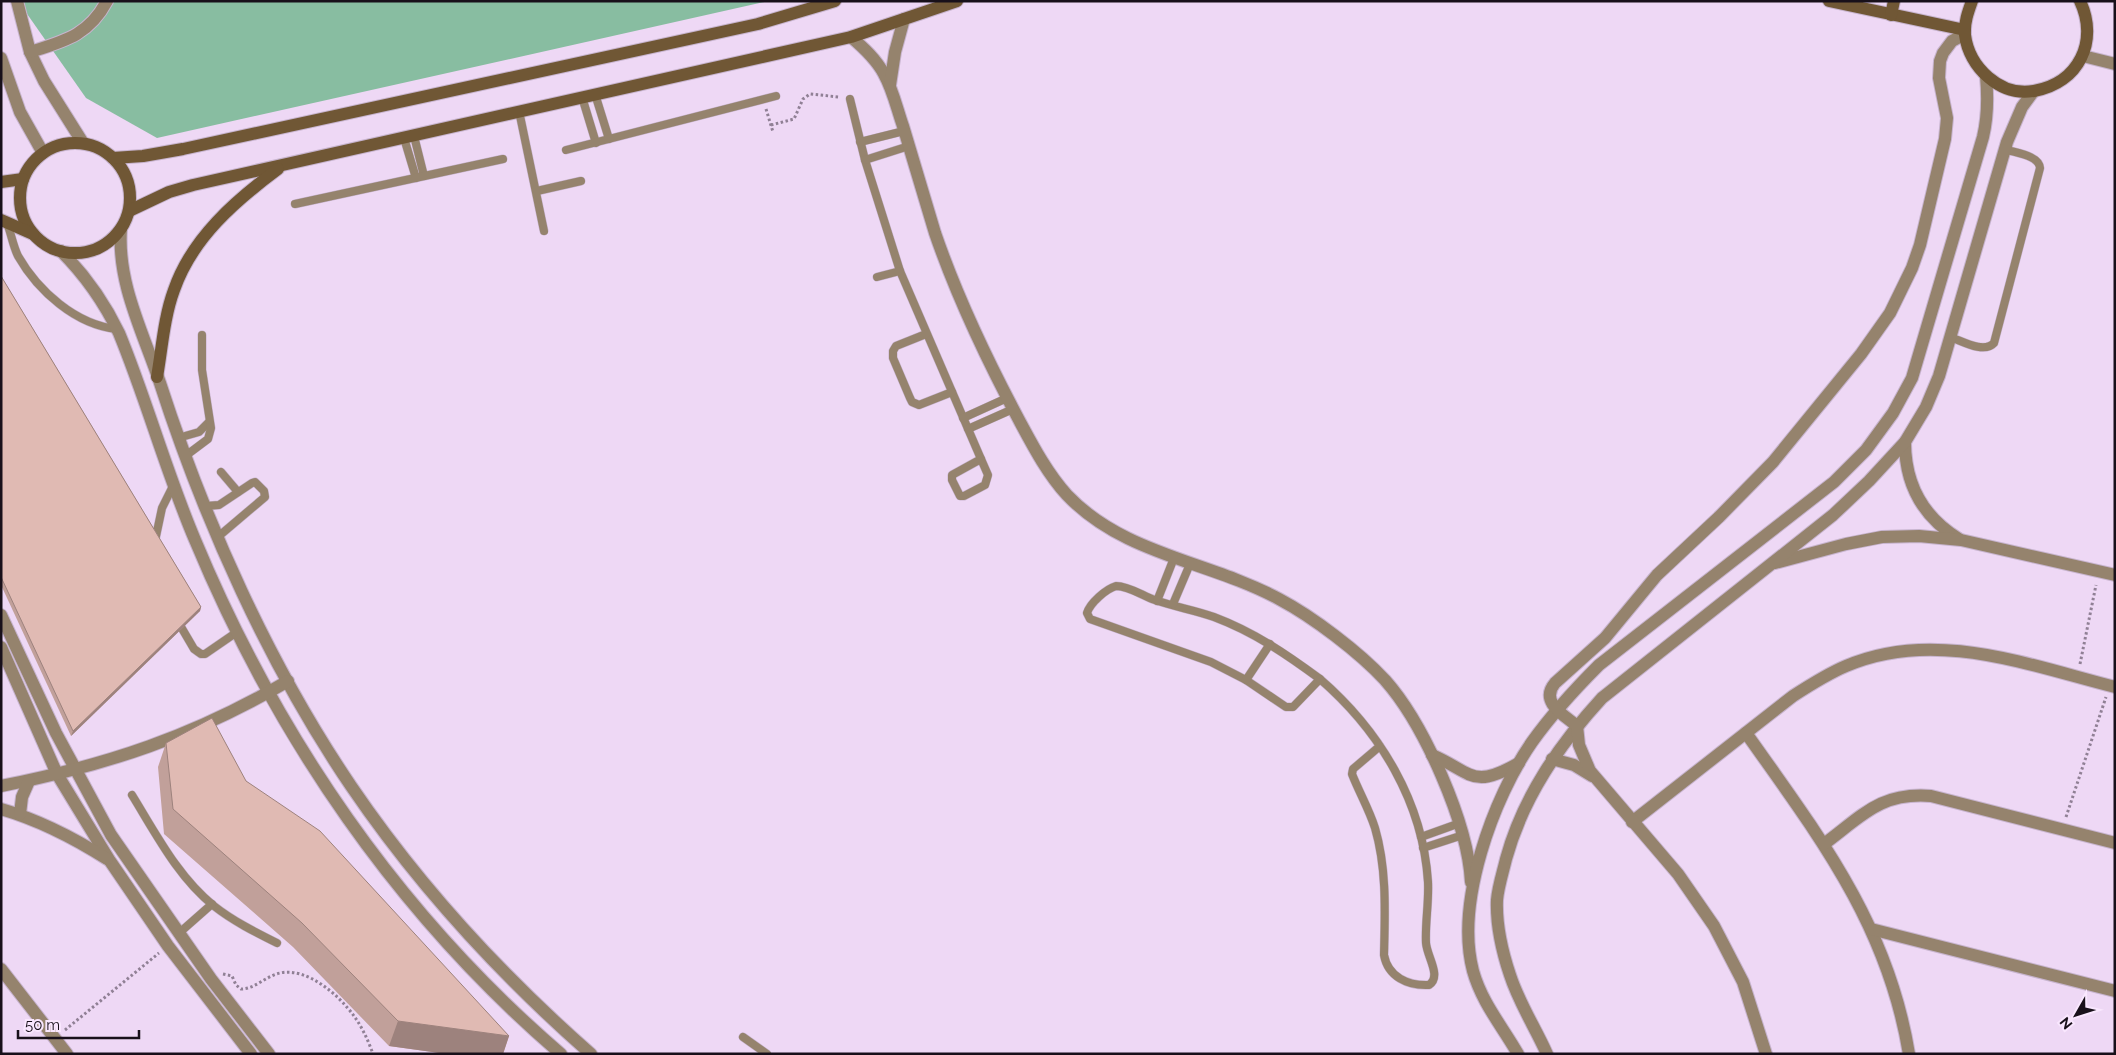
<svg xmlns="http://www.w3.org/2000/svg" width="2116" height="1055" font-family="Raleway,sans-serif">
<rect width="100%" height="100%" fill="#eed8f5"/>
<!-- green -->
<path fill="#88bda1" d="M18,1H769L157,138L86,98Z"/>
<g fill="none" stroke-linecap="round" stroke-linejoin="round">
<defs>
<g id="lane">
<path d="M595,94L609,139"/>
<path d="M582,97L596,143"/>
<path d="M850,99L865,160L900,271L981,459"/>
<path d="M519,111L544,231"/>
<path d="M414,136L424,176"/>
<path d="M404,138L416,178"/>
<path d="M860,142L904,131"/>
<path d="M566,150L776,96"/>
<path d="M865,160L909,146"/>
<path d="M537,191L581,181"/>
<path d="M295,204L503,159"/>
<path d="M7,223C11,233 13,246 18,256C38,291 76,325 117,329"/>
<path d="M877,277L900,271"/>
<path d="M926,334L896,346L893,351V358L910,398L912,402L919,405L952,392"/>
<path d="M1950,337C1962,341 1984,354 1994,343L2040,168C2039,155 2015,153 2004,149"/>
<path d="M963,418L1007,398"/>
<path d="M968,429L1013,409"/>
<path d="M178,438L199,432L209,422"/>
<path d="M184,457L208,439L211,428L202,370V335"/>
<path d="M981,459L988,475L985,485L964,496H960L952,480V475Z"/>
<path d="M221,472L238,492"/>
<path d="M206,506L219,505L252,483L255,482L264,491L265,497L219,536"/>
<path d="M155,541L162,508L173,486"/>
<path d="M1116,586C1129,586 1143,596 1155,600C1175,607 1195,610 1214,617C1254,632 1286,654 1320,679L1293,707H1286L1246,680L1211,662L1090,619L1087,613C1090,603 1106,589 1116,586Z"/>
<path d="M1157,601L1174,558"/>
<path d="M1173,604L1190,564"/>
<path d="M177,620L194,649L201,654H205L237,632"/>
<path d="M1320,679C1380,731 1423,802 1428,882C1429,903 1425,923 1426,943C1427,957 1442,976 1429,985C1408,986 1388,977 1384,955C1385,912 1387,869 1375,828C1369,809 1359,792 1352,774L1353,769L1380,746"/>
<path d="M1246,680L1270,644"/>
<path d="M132,795C156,834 178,877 214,906C233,921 255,932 277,943"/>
<path d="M1421,837L1460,823"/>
<path d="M1423,848L1463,835"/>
<path d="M178,934L212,904"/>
<path d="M743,1037L767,1054"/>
</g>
<g id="street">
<path d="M17,1L30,52L44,81L83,143"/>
<path d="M851,37C864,48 876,59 884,74C893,90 897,109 903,126C914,162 924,197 935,233C957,297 987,360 1019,420C1033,446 1047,473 1067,495C1124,555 1209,561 1279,599C1313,617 1359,652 1385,680C1424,724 1468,823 1471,882"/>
<path d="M30,52C65,41 89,35 107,1"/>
<path d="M2083,56L2115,64"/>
<path d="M1,58L20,112L43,153"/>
<path d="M890,85L895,52L904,19"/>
<path d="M121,229C117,283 143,332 160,383C205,522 269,665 351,786C419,886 501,975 591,1054"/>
<path d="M61,251C86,276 104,302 119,333C147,401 166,472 195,540C277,737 398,914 561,1054"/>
<path d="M1905,442C1905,484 1923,517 1959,539"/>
<path d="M1775,563L1846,544L1882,537L1919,536L1961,540L2115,575"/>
<path d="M1,615L56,733L111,835L211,979L269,1054"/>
<path d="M1,647L57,774L110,861L168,946L251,1054"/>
<path d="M1746,733C1819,836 1888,925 1909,1054"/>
<path d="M1432,755C1473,773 1472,790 1519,763"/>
<path d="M1552,759L1574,765L1592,776"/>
<path d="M1,786C108,765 194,736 288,681"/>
<path d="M1,809C39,820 74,838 107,859"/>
<path d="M20,814L22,797L29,781"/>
<path d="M1632,822L1793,696C1810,685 1827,674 1846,666C1934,628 2028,665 2115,687"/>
<path d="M1824,844C1862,816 1880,792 1931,796L2115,843"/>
<path d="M1871,929L2115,991"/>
<path d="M1,969L67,1054"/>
<path d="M1518,1054C1502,1026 1482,1003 1473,971C1455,903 1493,798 1532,742C1552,714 1575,689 1599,665L1834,482L1866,450L1893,413L1912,378L1983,137C1988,116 1988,97 1986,76"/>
<path d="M1547,1054C1535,1027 1519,1003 1510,975C1502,951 1496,925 1497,900C1498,887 1503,872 1506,859C1523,797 1559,745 1602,698L1833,515L1869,481L1905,442L1926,407L1939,376L2007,142L2022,107L2033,92"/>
<path d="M1766,1054L1743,982L1714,926L1678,874L1590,771L1579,745L1577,726C1564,715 1539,702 1555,683L1605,638L1657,575L1719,517L1773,462L1861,354L1890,313L1912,268L1920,245L1945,139L1947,118L1939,78L1940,61L1943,53L1952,41L1965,34"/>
</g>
<g id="secondary">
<path d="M1829,1L1965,30"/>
<path d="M1972,1C1968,12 1964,23 1965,35C1969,67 2000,97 2034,91C2079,83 2099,41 2080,1"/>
<path d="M1891,15L1894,1"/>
<circle cx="75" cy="198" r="55"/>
<path d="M113,158L143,156L183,149L758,24L835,1"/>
<path d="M1,182L23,179"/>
<path d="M129,211L169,192L193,185L851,37L957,1"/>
<path d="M1,220L33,234"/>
<path d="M157,377C162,348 164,317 174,290C192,238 235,201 278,169"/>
</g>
</defs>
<!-- lane casing -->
<use href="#lane" stroke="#c7b4ce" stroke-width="9"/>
<!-- street casing -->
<use href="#street" stroke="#c7b4ce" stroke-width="14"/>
<!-- secondary casing -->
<use href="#secondary" stroke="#c7b4ce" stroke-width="14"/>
<!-- path -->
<g stroke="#908095" stroke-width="3" stroke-dasharray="2.5 2.5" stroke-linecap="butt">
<path d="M766,109L773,132"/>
<path d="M771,125L794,119L803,99L810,94L839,97"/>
<path d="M2080,664L2096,585"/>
<path d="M2066,817L2106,697"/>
<path d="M223,974L232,976L236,985L241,989C255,989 266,976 280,973C307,967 339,995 354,1016C362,1027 368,1040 373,1054"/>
<path d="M65,1030L159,953"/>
</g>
<!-- lane -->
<use href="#lane" stroke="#95836d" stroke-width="8"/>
<!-- street -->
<use href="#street" stroke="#95836d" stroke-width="12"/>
<!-- secondary -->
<use href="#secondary" stroke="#705735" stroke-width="12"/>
</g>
<!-- wall -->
<g fill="#c1a09a">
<path d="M1,276L201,607L200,611L71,736L1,585Z"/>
<path d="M166,743L246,781L509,1036L503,1054H447L389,1046L293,947L164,834L158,767Z"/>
</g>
<!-- shaded-wall -->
<g fill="#9d827d">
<path d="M201,607L200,611L71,736L73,731Z"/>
<path d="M398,1021L509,1036L503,1054H447L389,1046Z"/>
</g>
<!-- building -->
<g fill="#e0bab3" stroke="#9d827d">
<path d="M1,276L201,607L73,731L1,577Z"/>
<path d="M212,718L246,781L320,831L509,1036L398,1021L302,923L173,809L166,743Z"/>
</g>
<!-- border -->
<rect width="2116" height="1055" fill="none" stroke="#18101a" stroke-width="5"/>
<!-- north arrow -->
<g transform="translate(2076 1015) rotate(231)" stroke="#f9e7fe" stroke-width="4" paint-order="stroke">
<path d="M0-4L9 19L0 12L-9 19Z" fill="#18101a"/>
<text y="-8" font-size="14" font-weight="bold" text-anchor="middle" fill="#18101a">N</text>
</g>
<!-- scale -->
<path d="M18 1030v8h121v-8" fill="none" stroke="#18101a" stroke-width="2.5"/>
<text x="25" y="1030" font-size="15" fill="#18101a" stroke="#f9e7fe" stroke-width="4" paint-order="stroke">50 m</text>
</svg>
